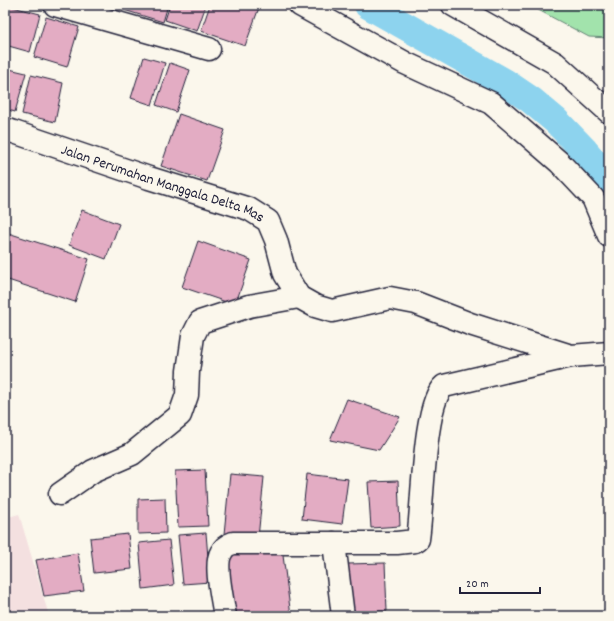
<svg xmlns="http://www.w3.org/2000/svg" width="614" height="621" font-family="Dekko,sans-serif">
<rect width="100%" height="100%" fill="#fbf7ec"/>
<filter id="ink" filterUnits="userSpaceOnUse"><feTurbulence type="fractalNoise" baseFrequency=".025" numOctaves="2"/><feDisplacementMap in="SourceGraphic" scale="8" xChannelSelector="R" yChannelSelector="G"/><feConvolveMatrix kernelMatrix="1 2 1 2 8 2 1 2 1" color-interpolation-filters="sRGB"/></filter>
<g filter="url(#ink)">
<!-- built -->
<path fill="#f4e0e0" d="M19,514L49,616H5V518Z"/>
<!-- green -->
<path fill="#a2e3ac" stroke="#628274" d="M529,5H609V38L589,37Z"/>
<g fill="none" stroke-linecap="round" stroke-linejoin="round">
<!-- canal -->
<path stroke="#8dd3ee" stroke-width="28" d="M368,5L506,83L531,100L556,121L584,150L609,180"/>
</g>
<!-- building -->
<g fill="#e3acc3" stroke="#22223b">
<path d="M5,5L40,14L30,52L5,45Z"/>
<path d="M108,5H168L163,22Z"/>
<path d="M170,5H206L197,31L165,20Z"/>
<path d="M210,5H260L245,46L201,31Z"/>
<path d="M46,17L79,27L67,67L34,57Z"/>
<path d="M144,57L165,63L152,105L131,98Z"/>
<path d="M170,63L190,70L176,112L156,105Z"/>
<path d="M5,68L26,73L15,112L5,109Z"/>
<path d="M31,75L63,83L55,122L22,114Z"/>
<path d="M179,114L225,130L207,181L161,166Z"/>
<path d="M82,210L119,224L106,259L69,245Z"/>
<path d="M5,232L89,259L75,302L5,279Z"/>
<path d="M198,241L251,260L235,305L182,287Z"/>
<path d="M347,399L400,417L379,450L330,440Z"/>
<path d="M205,470L208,526L178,527L175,471Z"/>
<path d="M230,474L264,477L258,538L224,534Z"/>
<path d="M307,474L348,479L342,524L302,519Z"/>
<path d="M398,481L400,526L371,528L368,482Z"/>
<path d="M165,498L166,533L138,534V499Z"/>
<path d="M206,533L210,582L183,584L178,535Z"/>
<path d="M128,534L132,569L94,573L90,538Z"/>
<path d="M169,540L174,585L143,589L139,543Z"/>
<path d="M282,548L291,616H235L227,555Z"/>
<path d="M78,553L84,591L44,596L36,560Z"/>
<path d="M385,563L387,611L350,612L348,564Z"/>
</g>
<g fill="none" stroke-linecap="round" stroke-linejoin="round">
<defs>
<g id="street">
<path d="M55,5L209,49"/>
<path d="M300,5L405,63L491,103L559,162L593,198L609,236"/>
<path d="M453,5L555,63L609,112"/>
<path id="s1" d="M5,129L149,178L249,209L268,221L276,240L285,274L299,297L315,306L332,311L390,298L416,303L470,324L571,356"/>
<path d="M60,494L93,471L132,454L180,415L187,395L188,371L193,336L200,322L249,306L299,297"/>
<path d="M334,543L343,616"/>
<path d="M225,616C223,602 214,565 221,553C224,547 227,545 233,543H397L415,541L418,539C423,508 423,403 444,386L571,356L609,353"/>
</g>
</defs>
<!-- street casing -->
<use href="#street" stroke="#22223b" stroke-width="25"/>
<!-- street -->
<use href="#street" stroke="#fbf7ec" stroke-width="22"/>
</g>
</g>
<g text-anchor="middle" stroke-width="3" stroke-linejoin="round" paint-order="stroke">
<!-- street labels -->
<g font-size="15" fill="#22223b" stroke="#fbf7ec">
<text dy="5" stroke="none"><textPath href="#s1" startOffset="167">Jalan Perumahan Manggala Delta Mas</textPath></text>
</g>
</g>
<!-- margin -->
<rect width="614" height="621" fill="none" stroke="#fbf7ec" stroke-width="20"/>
<rect x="10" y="10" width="594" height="601" fill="none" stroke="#22223b" stroke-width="1.5" filter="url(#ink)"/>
<!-- scale -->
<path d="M460 587v6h80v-6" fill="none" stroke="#22223b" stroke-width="2"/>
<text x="466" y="587" font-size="12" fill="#22223b" stroke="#fbf7ec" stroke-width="3" paint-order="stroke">20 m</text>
</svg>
